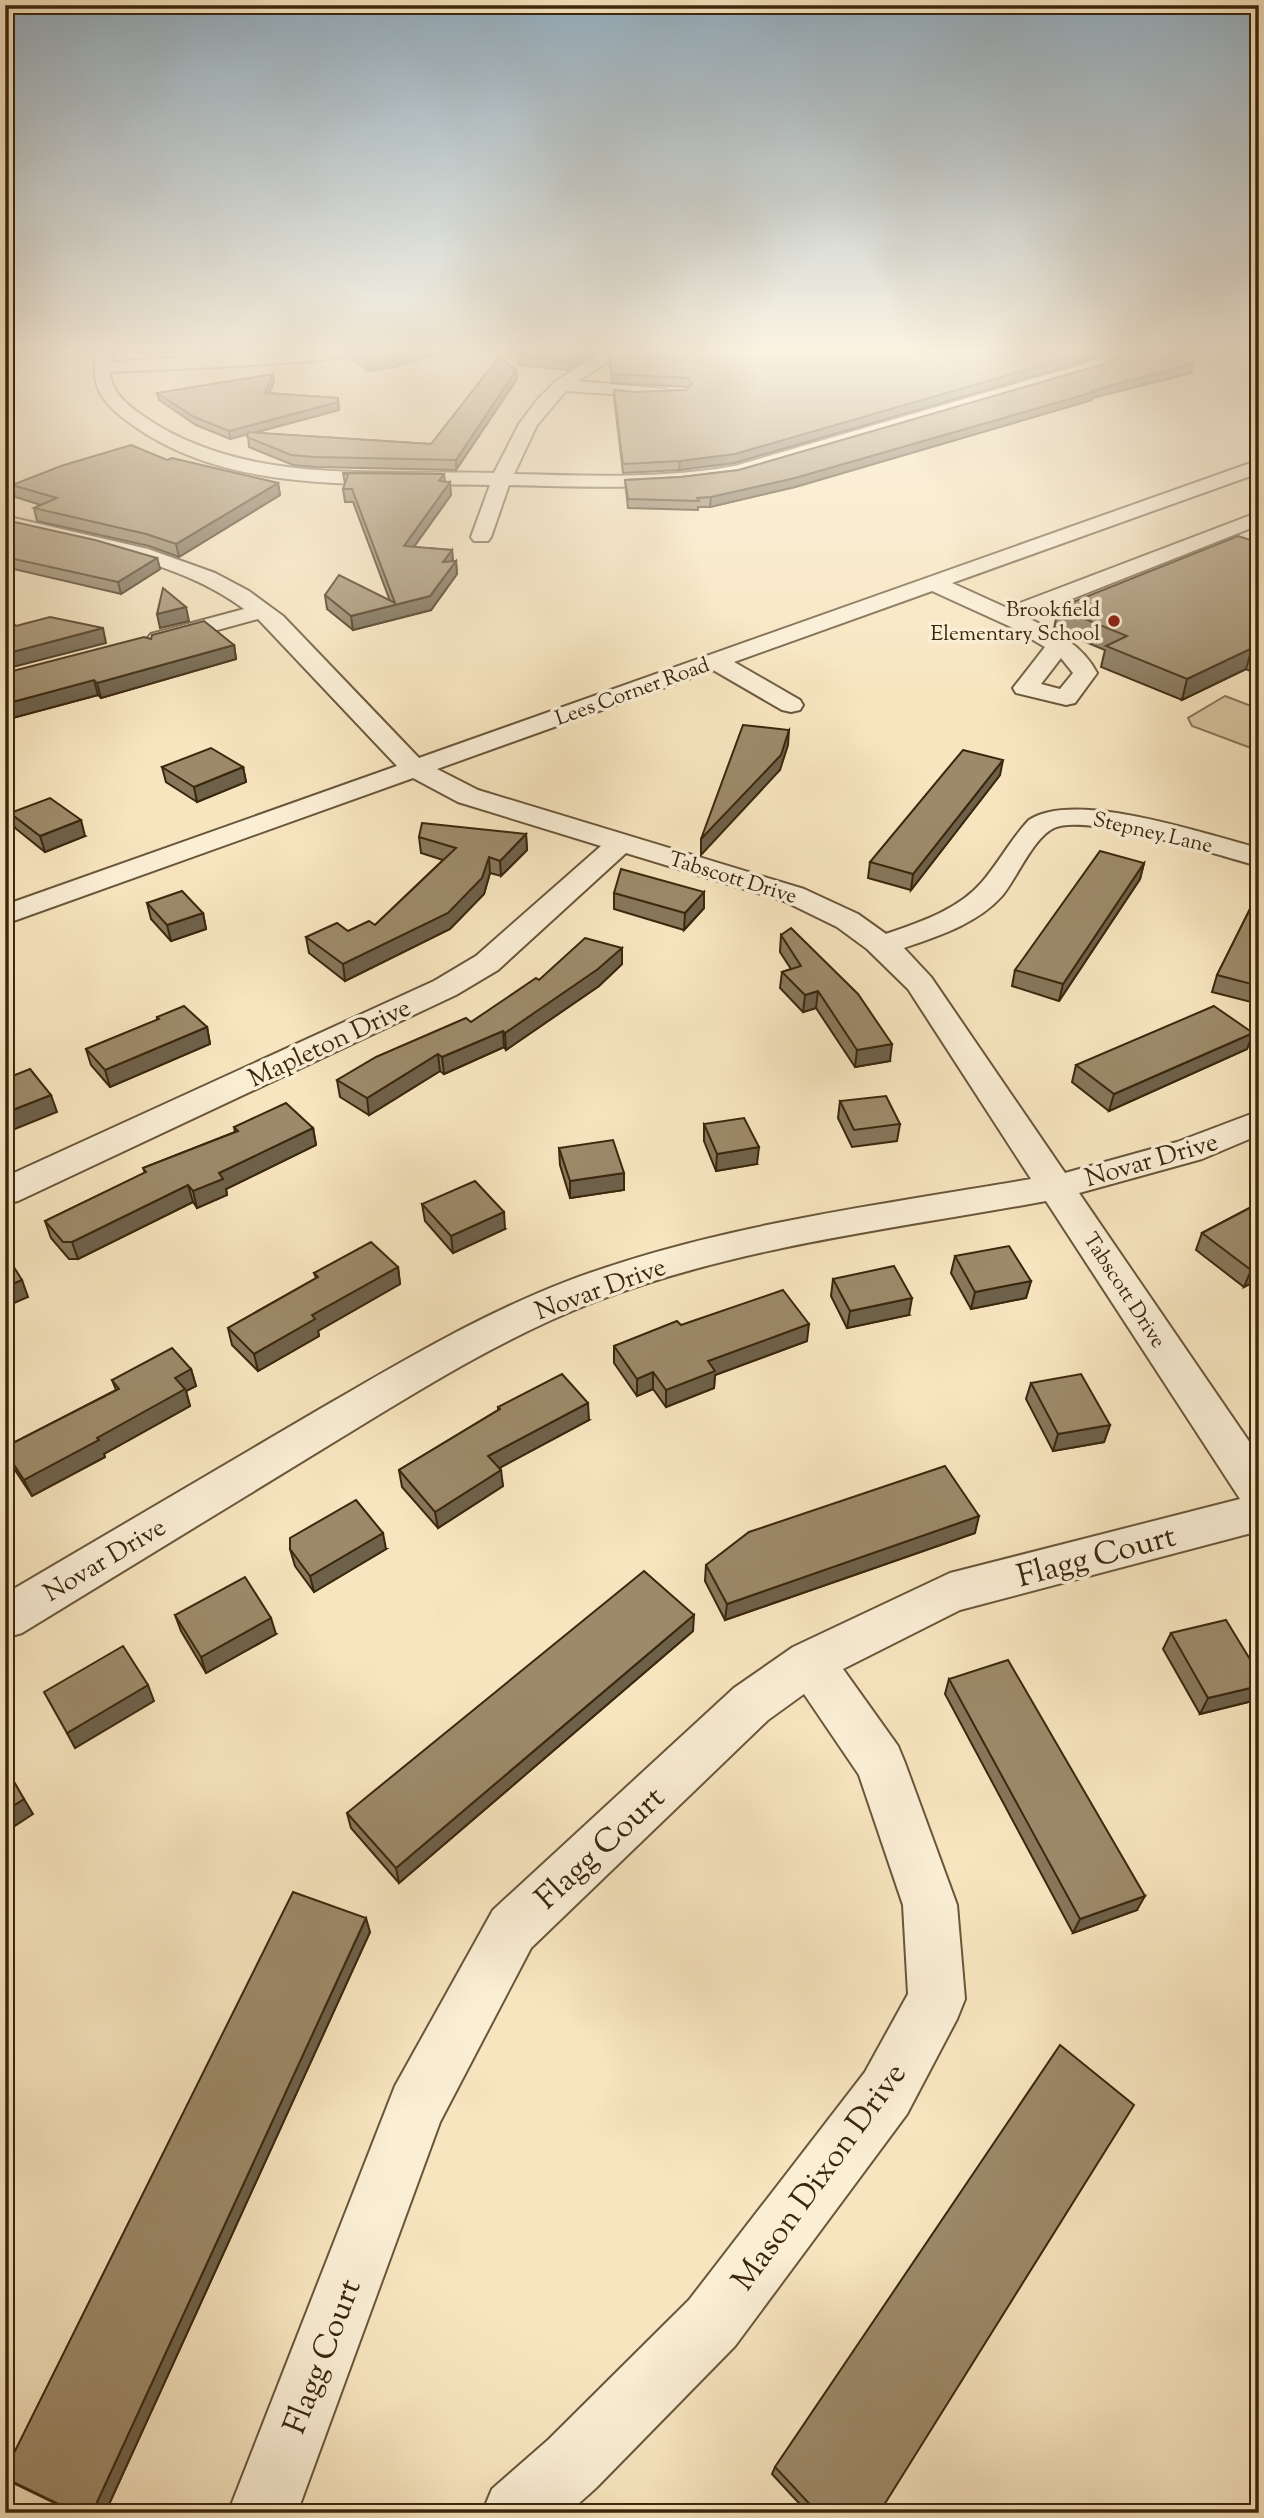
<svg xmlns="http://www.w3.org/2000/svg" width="1264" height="2518" font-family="'Sorts Mill Goudy',serif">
<rect width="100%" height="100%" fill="#f7e5bf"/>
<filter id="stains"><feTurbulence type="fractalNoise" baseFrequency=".00286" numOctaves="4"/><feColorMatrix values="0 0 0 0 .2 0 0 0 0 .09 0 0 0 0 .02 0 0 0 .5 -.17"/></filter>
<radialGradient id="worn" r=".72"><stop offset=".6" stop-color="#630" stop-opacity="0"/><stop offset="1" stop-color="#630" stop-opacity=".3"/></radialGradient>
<!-- green -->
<path fill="#d7c5a1" stroke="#897657" stroke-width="2" d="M1225,696L1259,709V751L1192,726L1188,718Z"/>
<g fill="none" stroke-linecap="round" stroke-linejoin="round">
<defs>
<g id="minor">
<path d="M97,347H113L110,362L349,347H389C371,363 149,370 110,372V375C113,395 131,408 146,418C246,486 380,470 494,473L519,424L538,399L556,381L610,347H631L578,381L664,389L673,394L670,398L566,391L537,425L514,474C588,476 661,479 735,466L1087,363L1123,347H1146L1099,371L738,477C662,490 587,487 509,485L491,537L488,541H474L471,537L490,485C373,482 235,497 134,426C101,403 89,387 97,347Z"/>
<path d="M1259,460V473L952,583L1007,608L1259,512V525L1026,617C1054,631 1082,644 1097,673L1075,703L1066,705L1016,693L1013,688L1045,647L1011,627L932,591L734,662L800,700L803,705L800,710L791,712L782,710L713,670L437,769L478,790L804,889L858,914L886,934C920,922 958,910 982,882C999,862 1011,839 1029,820C1075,789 1207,835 1259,848V866C1220,856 1087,813 1054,828C1033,838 1017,878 1002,896C977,924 938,936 904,948L931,977L1065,1173L1177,1142L1259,1111V1135L1202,1159L1079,1193L1259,1456V1531L960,1610L843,1669L898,1746L905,1763L957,1905L965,1999L957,2019L907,2114L735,2346L596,2488L568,2513H482L492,2489L548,2440L689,2300L865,2072L908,1994L903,1905L859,1775L804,1694L768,1720L531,1948L440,2122L297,2513H228L395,2086L493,1910L734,1688L793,1647L950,1573L1240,1499L1046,1201C894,1229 738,1246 594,1302C499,1339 413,1394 326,1447C225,1509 123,1571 22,1633L5,1638V1594C102,1537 199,1480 296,1423C384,1372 470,1319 565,1282C715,1225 875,1206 1031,1179L908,989L867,949L837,927L784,901L626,853L498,970L456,995L18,1201L5,1204V1177L434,981L476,956L601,846L458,802L413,778L5,924V905L397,766L258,619L159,646L151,644L147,639L151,634L244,609C177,559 85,547 5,528V516L148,549L215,573L249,591L283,616L419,758ZM1061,658L1073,673L1060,689L1041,684Z"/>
</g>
</defs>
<!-- minor casing -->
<use href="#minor" stroke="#6a563a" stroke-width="4"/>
<!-- minor -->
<use href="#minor" fill="#faeed5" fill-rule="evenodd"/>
</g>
<!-- wall -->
<g fill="#87775b" stroke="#3b270d" stroke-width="2">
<path d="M138,347H277L139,354Z"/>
<path d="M352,349L397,366L368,371L353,359Z"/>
<path d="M602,349L568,370L519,365L518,356Z"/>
<path d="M837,349L1086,361L734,463L679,470L623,473L614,398V390L636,392L686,390L689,387L612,383L609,356Z"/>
<path d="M1184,352L1162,358L1191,373L1092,398V400L795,487L710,507H698V510L628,508L625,480L681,477L739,470L1101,365Z"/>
<path d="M517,379L456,470L315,467L293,465L249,447L248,434L230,439L196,425L159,400L157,393L274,381L269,393L338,398L339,410L254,433L431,444Z"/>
<path d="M167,460L278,483L280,495L179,557L149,546L37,521L34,508L41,505L15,497L12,485Z"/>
<path d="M343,473L444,474L445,482L451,495L414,547L452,550L453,561H456L457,574L431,610L353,630L327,609L325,595L390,601L353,502H345L343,489L345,484Z"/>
<path d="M5,524L157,558L160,569L121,594L5,567Z"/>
<path d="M1259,543V675L1246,669L1182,700L1101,667L1105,650L1054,629L1058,608Z"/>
<path d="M151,639L234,645L236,659L101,698L98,695L5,720Z"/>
<path d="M162,767H243L246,782L197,802L166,782Z"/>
<path d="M1000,775L911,890L868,878L870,862Z"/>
<path d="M10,813L85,836L45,852L15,828Z"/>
<path d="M526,834L527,850L501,876L490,873L484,894L450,929L345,981L309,953L306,937L348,931L375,925L443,860L421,853L419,837Z"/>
<path d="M1144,863L1140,879L1059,1001L1012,986L1015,970Z"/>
<path d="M1259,891V1004L1212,992L1217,975Z"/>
<path d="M704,892V908L684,930L614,909V893Z"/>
<path d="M147,903L203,913L206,929L171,941L151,919Z"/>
<path d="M781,935L890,1061L855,1067L816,1008L803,1012L780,988L782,972L791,969L780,952Z"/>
<path d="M622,948V964L599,986L506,1050L504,1047L444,1074L440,1071L369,1115L340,1097L337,1080L471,1022L539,980Z"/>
<path d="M157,1017L207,1027L210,1044L110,1087L91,1065L86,1049L157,1020Z"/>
<path d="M1253,1033L1247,1049L1109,1111L1072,1082L1076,1065Z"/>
<path d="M840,1101L900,1124L897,1141L852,1147L838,1118Z"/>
<path d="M704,1124L757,1164L716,1171L704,1141Z"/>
<path d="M234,1127L313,1128L316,1145L226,1189L227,1195L197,1208L193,1202L78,1259H69L51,1238L45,1221L145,1173L143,1168L235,1132Z"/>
<path d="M559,1148L624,1173V1190L570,1198L560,1165Z"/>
<path d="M1259,1203V1279L1244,1287L1196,1250L1202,1233Z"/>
<path d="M422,1204L505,1229L453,1253L425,1221Z"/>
<path d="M955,1256L1031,1281L1026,1298L971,1309L951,1273Z"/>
<path d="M398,1267L400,1284L318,1331L319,1336L258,1371L232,1345L228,1328L316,1278L314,1273Z"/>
<path d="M833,1279L909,1315L847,1328L831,1296Z"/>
<path d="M681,1325L807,1341L715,1375L714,1388L666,1407L653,1389L637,1396L614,1363V1346Z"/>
<path d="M191,1369L196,1386L186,1391L190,1406L104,1454L105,1457L32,1496L11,1464L5,1453V1447L116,1390L112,1380Z"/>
<path d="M1031,1383L1110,1425L1104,1442L1053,1451L1026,1399Z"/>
<path d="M498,1407L589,1420L499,1468L503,1486L438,1528L402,1487L399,1470L498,1410Z"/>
<path d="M975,1533L725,1620L705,1581L706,1565Z"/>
<path d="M290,1549H386L314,1592L295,1566Z"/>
<path d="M175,1615L276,1634L206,1673L181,1631Z"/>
<path d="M693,1631L399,1883L351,1828L347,1813Z"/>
<path d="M1171,1633L1259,1686V1696L1256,1700L1200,1714L1163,1649Z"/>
<path d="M949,1679L1137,1910L1073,1933L945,1694Z"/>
<path d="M1259,1778V1803L1251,1791Z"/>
<path d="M370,1932L105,2513H75L5,2479Z"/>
<path d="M775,2467L879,2513H808L772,2474Z"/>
</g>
<!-- shaded-wall -->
<g fill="#6e614a" stroke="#3b270d" stroke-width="2">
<path d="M429,347H462L397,366L368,371L367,361Z"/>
<path d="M591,347H602V349L568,370V362Z"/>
<path d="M1099,347H1115L1086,361L734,463L679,470L680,461Z"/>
<path d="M1172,347H1185L1184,352L1145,362L1146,354Z"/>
<path d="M1193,364L1191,373L1092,398V400L795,487L710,507L711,497L1090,391Z"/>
<path d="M516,370L517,379L456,470V460Z"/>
<path d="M273,374L274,381L267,400L265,393Z"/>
<path d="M338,402L339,410L230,439L229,431Z"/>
<path d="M450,482L451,495L405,559L404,546Z"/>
<path d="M278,483L280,495L179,557L176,544Z"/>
<path d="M452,550L453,564L443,562Z"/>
<path d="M157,558L160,569L121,594L118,582Z"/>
<path d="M456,561L457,574L431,610L353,630L351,616L430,596Z"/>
<path d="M186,607L189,621L160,628L157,614Z"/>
<path d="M103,628L106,643L5,669V654Z"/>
<path d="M234,645L236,659L101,698L97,683Z"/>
<path d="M1252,648L1246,669L1182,700L1187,679Z"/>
<path d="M94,680L98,695L5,720V704Z"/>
<path d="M789,730L788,745L780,770L701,855V839Z"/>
<path d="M1003,760L1000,775L911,890L913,874Z"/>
<path d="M243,767L246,782L197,802L194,787Z"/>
<path d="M81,820L85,836L45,852L40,836Z"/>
<path d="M526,834L527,850L501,876L500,861Z"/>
<path d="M489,857L490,873L484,894L450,929L345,981L343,964Z"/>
<path d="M1144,863L1140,879L1059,1001L1063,984Z"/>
<path d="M704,892V908L684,930L685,913Z"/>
<path d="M203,913L206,929L171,941L167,925Z"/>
<path d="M622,948V964L599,986L506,1050L505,1033Z"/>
<path d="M818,991L816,1008L803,1012L805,995Z"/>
<path d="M207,1027L210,1044L110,1087L105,1070Z"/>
<path d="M503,1031L504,1047L444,1074L442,1057Z"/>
<path d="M1253,1033L1247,1049L1109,1111L1114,1094Z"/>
<path d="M892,1044L890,1061L855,1067L857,1050Z"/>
<path d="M438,1054L440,1071L369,1115L367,1098Z"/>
<path d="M51,1095L57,1112L5,1133V1113Z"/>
<path d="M313,1128L316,1145L226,1189L227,1195L197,1208L193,1191L219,1173Z"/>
<path d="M759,1147L757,1164L716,1171L717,1154Z"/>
<path d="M624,1173V1190L570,1198V1181Z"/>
<path d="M188,1185L193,1202L78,1259L72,1242Z"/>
<path d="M504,1212L505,1229L453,1253L451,1236Z"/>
<path d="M1259,1266V1279L1244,1287L1251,1270Z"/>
<path d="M398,1267L400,1284L318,1331L319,1336L258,1371L254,1354L312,1315Z"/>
<path d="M22,1280L28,1297L5,1307V1287Z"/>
<path d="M1031,1281L1026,1298L971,1309L975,1292Z"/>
<path d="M912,1298L909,1315L847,1328L850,1311Z"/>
<path d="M809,1324L807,1341L715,1375L714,1388L666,1407V1390L708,1361Z"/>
<path d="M191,1369L196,1386L186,1391L190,1406L104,1454L105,1457L32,1496L24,1480L97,1438L175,1378Z"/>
<path d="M653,1372V1389L637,1396V1379Z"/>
<path d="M588,1403L589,1420L490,1473L488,1456Z"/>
<path d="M1110,1425L1104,1442L1053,1451L1058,1434Z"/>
<path d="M501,1470L503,1486L438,1528L435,1512Z"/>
<path d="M979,1516L975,1533L725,1620L727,1604Z"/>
<path d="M383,1533L386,1549L314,1592L310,1576Z"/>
<path d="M694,1615L693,1631L399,1883L396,1868Z"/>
<path d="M271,1618L276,1634L206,1673L201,1657Z"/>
<path d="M148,1685L154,1701L75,1748L67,1733Z"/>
<path d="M1259,1686V1696L1256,1700L1200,1714L1208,1698Z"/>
<path d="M24,1799L33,1814L10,1829L5,1821V1811Z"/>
<path d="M1145,1896L1137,1910L1073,1933L1080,1919Z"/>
<path d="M366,1918L370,1932L105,2513H92Z"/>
</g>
<!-- building -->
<g fill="#9d8a6a" stroke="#3b270d" stroke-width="2">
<path d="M363,347H429L396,357L367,361L352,349Z"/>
<path d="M529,347H591L568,362L518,356Z"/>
<path d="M622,347H831L837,349L840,347H1099L1088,352L735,454L680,461L623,464L614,390L636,392L686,390L692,384L688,378L612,374L609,356Z"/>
<path d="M1137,347H1172L1146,354L1193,364L1090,391L1094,392L795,478L711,497L697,498L699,501L628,499L625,480L681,477L739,470L1101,365Z"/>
<path d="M499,357L516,370L456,460L314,457L291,455L247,437L248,432L431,444Z"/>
<path d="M273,374L265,393L338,398V402L229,431L194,417L157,393Z"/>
<path d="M131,445L167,460L172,458L278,483L176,544L146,534L34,508L57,498L12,485L61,466Z"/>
<path d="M343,473L444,474L439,481L450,482L404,546L452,550L443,562L456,561L430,596L351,616L325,595L339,575L395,603L352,489H343L348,475Z"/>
<path d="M10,521L95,540L157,558L118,582L5,557V524Z"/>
<path d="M1238,536L1259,543V651L1252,648L1187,679L1106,646L1127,636L1058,608Z"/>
<path d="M163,588L186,607L157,614Z"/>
<path d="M50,617L103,628L5,654V624L12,622L16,626Z"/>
<path d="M204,621L234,645L97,683L94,680L5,704V673L144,637L151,639L152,635Z"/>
<path d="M743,725L789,730L781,755L701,839Z"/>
<path d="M211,748L243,767L194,787L162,767Z"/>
<path d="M963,750L1003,760L913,874L870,862Z"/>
<path d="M50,798L81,820L40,836L10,813Z"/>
<path d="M422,823L526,834L500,861L489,857L482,878L448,913L343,964L306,937L337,923L348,931L369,921L375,925L456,848L419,837Z"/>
<path d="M1100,851L1144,863L1063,984L1015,970Z"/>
<path d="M621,869L704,892L685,913L614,893Z"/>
<path d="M182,891L203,913L167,925L147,903Z"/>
<path d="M1259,891V986L1217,975Z"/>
<path d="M791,928L858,994L892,1044L857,1050L818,991L805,995L782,972L801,966L781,935Z"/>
<path d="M585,938L622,948L598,969L505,1033L503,1031L442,1057L438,1054L367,1098L337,1080L376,1057L466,1018L471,1022L536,978L539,980Z"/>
<path d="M184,1006L207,1027L105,1070L86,1049L159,1019L157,1017Z"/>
<path d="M1214,1006L1253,1033L1114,1094L1076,1065Z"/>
<path d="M30,1069L51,1095L5,1113V1079Z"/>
<path d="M886,1096L900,1124L854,1130L840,1101Z"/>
<path d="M286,1103L313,1128L219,1173L223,1179L193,1191L188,1185L72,1242H63L45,1221L146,1172L143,1168L238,1131L234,1127Z"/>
<path d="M744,1118L759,1147L717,1154L704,1124Z"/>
<path d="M613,1140L624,1173L570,1181L559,1148Z"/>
<path d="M475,1181L504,1212L451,1236L422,1204Z"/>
<path d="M1259,1203V1266L1251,1270L1202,1233Z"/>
<path d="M371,1242L398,1267L312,1315L315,1319L254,1354L228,1328L318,1277L314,1273Z"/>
<path d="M1009,1246L1031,1281L975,1292L955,1256Z"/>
<path d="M5,1253L22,1280L5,1287Z"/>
<path d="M894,1266L912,1298L850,1311L833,1279Z"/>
<path d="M783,1290L809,1324L708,1361L715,1371L666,1390L653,1372L637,1379L614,1346L677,1321L681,1325Z"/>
<path d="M172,1348L191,1369L175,1378L185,1389L97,1438L99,1440L24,1480L5,1451V1447L119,1389L112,1380Z"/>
<path d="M562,1374L588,1403L488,1456L501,1470L435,1512L399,1470L500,1409L498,1407Z"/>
<path d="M1081,1374L1110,1425L1058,1434L1031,1383Z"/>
<path d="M945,1466L979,1516L727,1604L706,1565L749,1532Z"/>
<path d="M356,1500L383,1533L310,1576L290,1549V1538Z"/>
<path d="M644,1571L694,1615L396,1868L347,1813Z"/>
<path d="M245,1577L271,1618L201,1657L175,1615Z"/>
<path d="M1226,1620L1259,1674V1686L1208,1698L1171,1633Z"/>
<path d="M123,1646L148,1685L67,1733L44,1692Z"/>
<path d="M1008,1660L1145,1896L1080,1919L949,1679Z"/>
<path d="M5,1766L24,1799L5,1811Z"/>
<path d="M293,1892L366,1918L92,2513H77L5,2478V2471Z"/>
<path d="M1060,2045L1134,2105L879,2513H818L775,2467Z"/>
</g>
<!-- sky -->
<linearGradient id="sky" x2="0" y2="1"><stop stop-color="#94aebf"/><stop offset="0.5" stop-color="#fbf3e2"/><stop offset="1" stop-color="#fbf3e2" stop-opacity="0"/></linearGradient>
<rect width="1264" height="700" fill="url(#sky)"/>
<!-- markers -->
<circle fill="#8f2418" stroke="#faeed5" stroke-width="2.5" cx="1114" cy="621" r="7"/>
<g text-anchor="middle" stroke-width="7" stroke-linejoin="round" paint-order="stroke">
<!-- far-poi labels -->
<g font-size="21" fill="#3b270d" stroke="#faeed5" text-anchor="end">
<text x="1100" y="616">Brookfield<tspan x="1100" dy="24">Elementary School</tspan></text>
</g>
<!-- far-street labels -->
<g font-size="21" fill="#3b270d" stroke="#faeed5">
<text transform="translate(632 691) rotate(-20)" y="7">Lees Corner Road</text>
<text transform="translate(1153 832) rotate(13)" y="7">Stepney Lane</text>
<text transform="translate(733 877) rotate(17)" y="7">Tabscott Drive</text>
<text transform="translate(1125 1290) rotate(57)" y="7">Tabscott Drive</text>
</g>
<!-- street labels -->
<g font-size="26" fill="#3b270d" stroke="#faeed5">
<text transform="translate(329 1042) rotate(-25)" y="9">Mapleton Drive</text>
<text transform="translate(1151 1159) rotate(-16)" y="9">Novar Drive</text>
<text transform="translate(600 1288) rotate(-20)" y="9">Novar Drive</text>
<text transform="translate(104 1559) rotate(-31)" y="9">Novar Drive</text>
</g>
<!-- near-street labels -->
<g font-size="32" fill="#3b270d" stroke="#faeed5">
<text transform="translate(1096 1555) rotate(-15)" y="11">Flagg Court</text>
<text transform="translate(599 1847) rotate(-43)" y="11">Flagg Court</text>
<text transform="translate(818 2176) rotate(-54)" y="11">Mason Dixon Drive</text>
<text transform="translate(321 2356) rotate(-69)" y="11">Flagg Court</text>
</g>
</g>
<!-- margin -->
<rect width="1264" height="2518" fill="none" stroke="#f7e5bf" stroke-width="28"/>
<rect x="7" y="7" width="1250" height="2504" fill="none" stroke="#3b270d" stroke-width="3.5"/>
<rect x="14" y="14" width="1236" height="2490" fill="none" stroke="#3b270d" stroke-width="2"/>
<rect width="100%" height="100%" filter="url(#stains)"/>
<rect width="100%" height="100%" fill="url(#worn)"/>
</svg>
